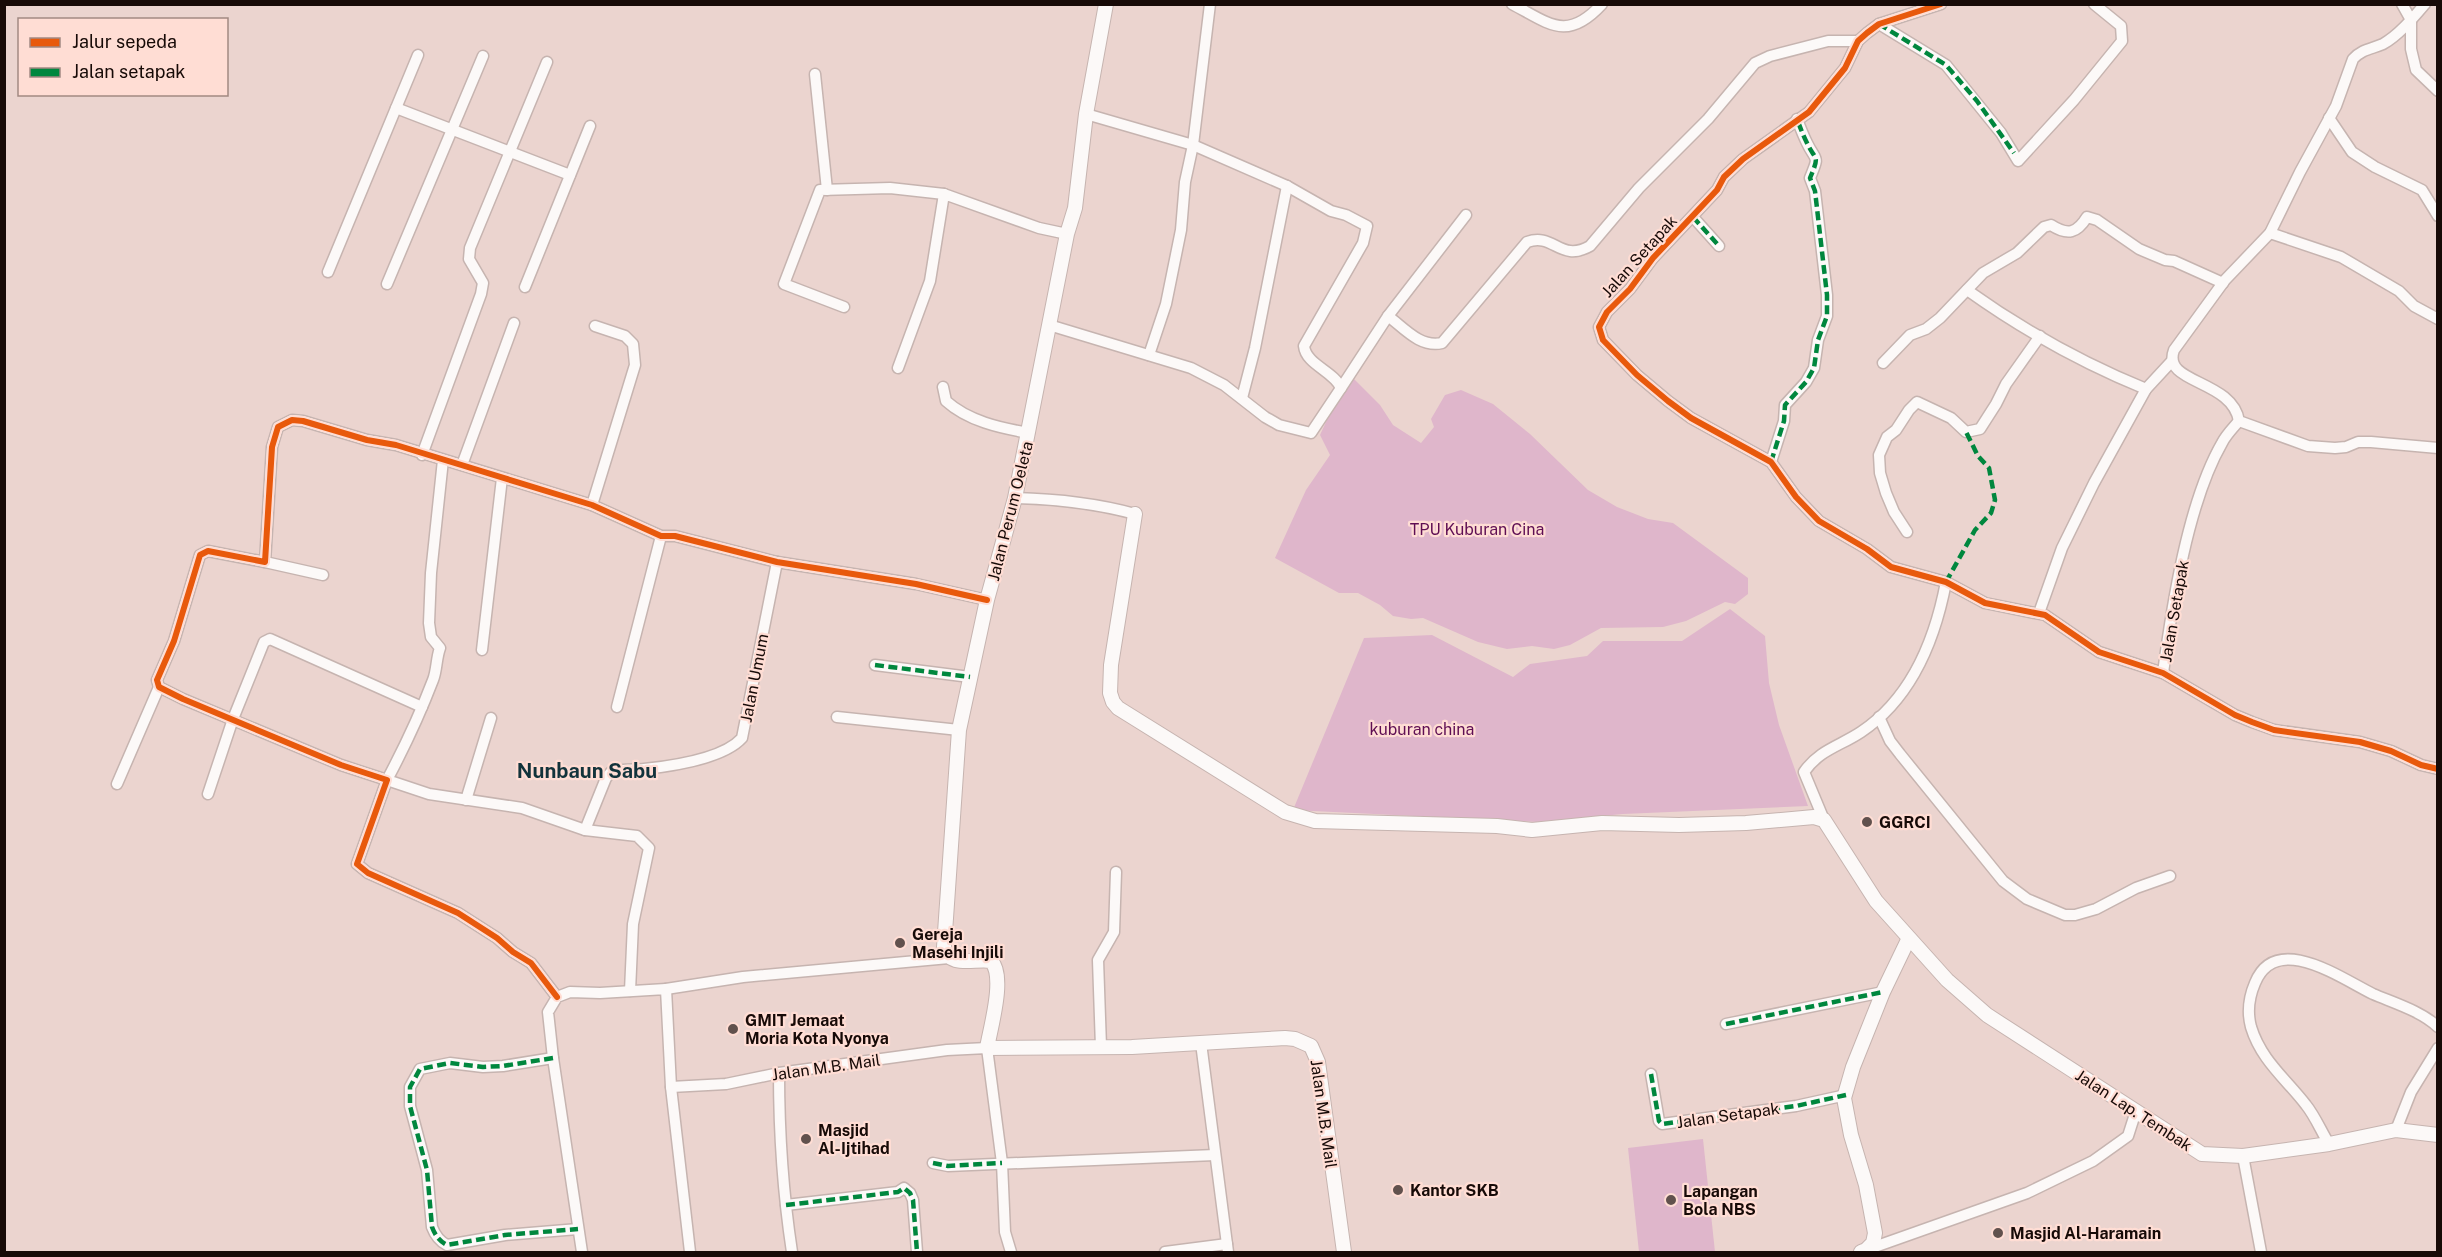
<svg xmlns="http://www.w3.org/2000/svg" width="2442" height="1257" font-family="'Public Sans',sans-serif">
<rect width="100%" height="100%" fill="#ebd4cf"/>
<!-- green -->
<g fill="#dfb6cb">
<path d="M1353,378L1380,405L1393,425L1421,443L1434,427L1431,419L1445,395L1461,390L1493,404L1530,434L1588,490L1617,507L1648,519L1673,523L1748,578V594L1735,604L1725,602L1686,621L1663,627L1601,628L1570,645L1554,649L1532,646L1507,649L1478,642L1423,618L1411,619L1393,616L1380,605L1358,593H1339L1275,558L1306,490L1330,455L1320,435L1332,409Z"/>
<path d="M1730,609L1765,636L1769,683L1779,725L1808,806L1623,814L1537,822L1293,810L1364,638L1432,635L1513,677L1530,664L1587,656L1603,641H1682Z"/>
<path d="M1703,1139L1715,1252H1639L1628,1148Z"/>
</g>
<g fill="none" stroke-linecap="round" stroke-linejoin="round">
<defs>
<g id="minor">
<path d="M1512,4C1550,24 1567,42 1602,4"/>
<path d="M1941,4L1879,24L1867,33L1858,41L1845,68L1809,112L1743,159L1724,177L1717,190L1653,258L1630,289L1607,312L1599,327L1603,340L1637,375L1668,401L1691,418L1771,462L1796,497L1819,521L1867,549L1891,567L1946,582L1985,603L2045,615L2099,652L2163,673L2235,715L2252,722L2274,730L2360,742L2391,751L2421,765L2438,769"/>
<path d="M2402,4L2411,20V49L2416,70L2438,91"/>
<path d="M2425,4C2413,18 2399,35 2383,44C2372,49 2362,49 2353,59L2336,106L2300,172L2270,233L2225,280L2174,350C2161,384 2232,379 2239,421L2308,446L2335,448L2346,447L2358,442H2371L2438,448"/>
<path d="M1879,24L1946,65L2001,133L2018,161L2074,100L2122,41L2121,26L2094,4"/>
<path d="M815,74L827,190"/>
<path d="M396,108L570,175"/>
<path d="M2329,118L2352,152L2375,167L2422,190L2438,216"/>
<path d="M1693,217L1719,246"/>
<path d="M2270,233L2341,257L2399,291L2414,306L2438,319"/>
<path d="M328,272L418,55"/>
<path d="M387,284L483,56"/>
<path d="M525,287L590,126"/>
<path d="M1967,290C2023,330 2082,363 2146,389"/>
<path d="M844,307L784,284L820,190L890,188L944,194"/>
<path d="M1388,316C1404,328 1420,348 1442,343L1527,242C1554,232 1560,263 1590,246L1639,188L1708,119L1755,63L1770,56L1828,41H1858"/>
<path d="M1049,325L1191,368L1224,385L1265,417L1279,425L1311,433L1341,388C1334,371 1306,365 1304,346L1363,243L1367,226L1346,215L1331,211L1287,186L1193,145L1086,114"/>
<path d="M1149,355L1166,304L1181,230L1185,182L1193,145L1210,4"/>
<path d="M1883,363L1910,335L1926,329L1940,318L1983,273L2017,253L2044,227L2051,225C2068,236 2077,233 2087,217L2097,220L2139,249L2165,260L2174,261L2223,283"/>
<path d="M898,368L930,281L944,194L1039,228L1067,234"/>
<path d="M943,387L946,401C968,421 1000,428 1029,433"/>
<path d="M1341,388L1388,316L1466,215"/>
<path d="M1242,398L1255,348L1287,186"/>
<path d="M422,455L481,294L483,283L469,259L470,248L547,62"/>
<path d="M443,460L431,573L429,623L431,637L440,648C436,659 437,670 433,680C420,714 404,748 387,780L429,794L522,808L585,830"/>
<path d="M1771,462L1784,421L1785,405L1806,382L1814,368L1818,340L1827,316V295L1815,191L1810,178C1820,154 1816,162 1807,143C1803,135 1800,127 1797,119"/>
<path d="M462,465L514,323"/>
<path d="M1015,498C1056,499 1095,503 1135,514"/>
<path d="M592,505L635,365L633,344L625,336L595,326"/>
<path d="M1907,532L1894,512L1886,493L1880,473L1879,455L1887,437L1896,430L1909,410L1917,402L1951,418L1966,432L1980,429L1996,404L2006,384L2040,336"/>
<path d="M265,562L323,575"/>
<path d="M2039,613L2062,548L2094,483L2146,389L2171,362"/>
<path d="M482,650L502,478"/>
<path d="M875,665L970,677"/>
<path d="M2163,673C2172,605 2188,502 2222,443C2226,435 2233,428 2239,421"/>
<path d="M617,707L661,536"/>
<path d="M837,717L959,730"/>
<path d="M1879,717L1890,741L1900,754L2003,881L2027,899L2065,915H2075L2096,909L2136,888L2170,876"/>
<path d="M117,784L159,687"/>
<path d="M208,794L233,719L264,642L270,639L422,707"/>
<path d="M466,800L491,718"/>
<path d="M1824,820L1804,772C1819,750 1840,746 1861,732C1912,698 1935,640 1946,582"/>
<path d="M666,989L743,977L949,958"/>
<path d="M630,991L633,924L649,848L637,836L585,830L606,778L611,772C621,769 633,770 644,769C672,766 723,759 742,738L777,562"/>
<path d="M557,997L531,963L513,952L497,938L458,913L368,873L357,864L387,780L341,765L183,699L159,687L157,680L174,641L200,555L208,551L265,562L272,447L278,427L292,420L303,421L367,440L396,445L592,505L661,536H675L777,562L916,584L987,600"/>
<path d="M1726,1024L1883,992"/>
<path d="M1201,1043L1228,1252"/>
<path d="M1101,1047L1098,960L1114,932L1116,872"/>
<path d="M553,1058L503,1066L483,1067L450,1063L420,1069L410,1087V1106L427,1170L432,1227C435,1235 439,1241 447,1245L505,1235L578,1229"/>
<path d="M779,1073C779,1133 783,1193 792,1252"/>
<path d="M1651,1074L1659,1121L1662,1124L1796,1106L1846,1095"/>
<path d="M671,1087L690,1252"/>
<path d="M2396,1130L2411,1092L2438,1048"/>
<path d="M2329,1144C2321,1131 2315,1116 2306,1105C2286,1079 2261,1060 2251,1027C2247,1012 2249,997 2255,983C2276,931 2342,979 2373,994C2394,1003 2421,1011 2438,1027"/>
<path d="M2243,1156L2261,1252"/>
<path d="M933,1163L948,1166L1215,1155"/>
<path d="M786,1205L898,1192L904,1188L910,1193L913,1200L917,1252"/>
<path d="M1866,1250L2027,1193L2093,1161L2128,1136L2136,1111"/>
<path d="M582,1252L553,1058L548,1012L557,997L570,992L600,993L666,989L671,1087L726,1084L779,1073L947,1050L987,1048L1002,1163L1005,1232L1011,1252"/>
<path d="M1165,1252L1227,1244"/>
</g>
<g id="tertiary">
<path d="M1106,4L1086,114L1075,208L1067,234L1015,498L987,600L959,730L944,947C949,969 975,958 991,961C1006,976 990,1029 987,1048L1132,1047L1285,1038L1295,1039L1311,1046L1318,1062L1344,1252"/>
<path d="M1135,514L1111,665L1110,693L1113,702L1118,708L1285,812L1315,821L1497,826L1532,830L1602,823L1679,825L1746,823L1814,817L1824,820L1876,901L1947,980L1987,1015L2202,1154L2243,1156L2329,1144L2396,1130L2438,1135"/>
<path d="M1861,1252L1866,1250L1873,1243L1875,1233L1866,1185L1851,1135L1844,1098L1853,1067L1883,992L1908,940"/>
</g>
</defs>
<!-- minor casing -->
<use href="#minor" stroke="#c6b4b0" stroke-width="13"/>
<!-- tertiary casing -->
<use href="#tertiary" stroke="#c6b4b0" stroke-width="16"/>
<!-- minor -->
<use href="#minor" stroke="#fcf9f8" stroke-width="10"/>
<!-- tertiary -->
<use href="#tertiary" stroke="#fcf9f8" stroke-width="14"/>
<!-- quiet -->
<g stroke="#00873e" stroke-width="4.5" stroke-dasharray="9 4.5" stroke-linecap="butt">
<path d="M1879,24L1946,65L1977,101L2014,153"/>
<path d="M1693,217L1719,246"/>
<path d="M1771,462L1784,421L1785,405L1806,382L1814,368L1818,340L1827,316V295L1815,191L1810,178C1820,154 1816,162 1807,143C1803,135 1800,127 1797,119"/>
<path d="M1946,582L1975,530L1991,513L1995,500L1989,468L1978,456L1966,432"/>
<path d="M875,665L970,677"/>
<path d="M1726,1024L1883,992"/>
<path d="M553,1058L503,1066L483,1067L450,1063L420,1069L410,1087V1106L427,1170L432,1227C435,1235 439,1241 447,1245L505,1235L578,1229"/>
<path d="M1651,1074L1659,1121L1662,1124L1796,1106L1846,1095"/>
<path d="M933,1163L948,1166L1002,1163"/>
<path d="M786,1205L898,1192L904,1188L910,1193L913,1200L917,1252"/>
</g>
<defs>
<g id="cycleway">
<path d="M1941,4L1879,24L1867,33L1858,41L1845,68L1809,112L1743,159L1724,177L1717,190L1653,258L1630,289L1607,312L1599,327L1603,340L1637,375L1668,401L1691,418L1771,462L1796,497L1819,521L1867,549L1891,567L1946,582L1985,603L2045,615L2099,652L2163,673L2235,715L2252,722L2274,730L2360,742L2391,751L2421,765L2438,769"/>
<path d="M557,997L531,963L513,952L497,938L458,913L368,873L357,864L387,780L341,765L183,699L159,687L157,680L174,641L200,555L208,551L265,562L272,447L278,427L292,420L303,421L367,440L396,445L592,505L661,536H675L777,562L916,584L987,600"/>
</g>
</defs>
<!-- cycleway casing -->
<use href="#cycleway" stroke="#ffddd4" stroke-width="10"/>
<!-- cycleway -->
<use href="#cycleway" stroke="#e8590c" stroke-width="6"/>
</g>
<!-- markers -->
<g fill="#61514d" stroke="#ffddd4" stroke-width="2">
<circle cx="1867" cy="822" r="6"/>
<circle cx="900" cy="943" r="6"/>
<circle cx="733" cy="1029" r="6"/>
<circle cx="806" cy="1139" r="6"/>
<circle cx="1398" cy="1190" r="6"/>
<circle cx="1671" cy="1200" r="6"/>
<circle cx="1998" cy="1233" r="6"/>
</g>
<g text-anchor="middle" stroke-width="4.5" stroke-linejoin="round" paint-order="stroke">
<!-- street labels -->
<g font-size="16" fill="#170a07" stroke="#ffddd4">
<text transform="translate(1639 256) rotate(-48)" y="6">Jalan Setapak</text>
<text transform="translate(1010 511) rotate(-76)" y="6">Jalan Perum Oeleta</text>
<text transform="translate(2174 611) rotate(-80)" y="6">Jalan Setapak</text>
<text transform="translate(754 678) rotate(-79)" y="6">Jalan Umum</text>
<text transform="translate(826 1067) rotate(-8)" y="6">Jalan M.B. Mail</text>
<text transform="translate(2134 1110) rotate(33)" y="6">Jalan Lap. Tembak</text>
<text transform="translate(1324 1114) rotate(82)" y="6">Jalan M.B. Mail</text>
<text transform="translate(1728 1115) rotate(-8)" y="6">Jalan Setapak</text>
</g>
<!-- park labels -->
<g font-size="16" fill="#5f0e53" stroke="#ffddd4">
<text x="1477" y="535">TPU Kuburan Cina</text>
<text x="1422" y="735">kuburan china</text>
</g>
<!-- poi labels -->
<g font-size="16" font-weight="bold" fill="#170a07" stroke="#ffddd4" text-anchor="start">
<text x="1879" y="828">GGRCI</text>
<text x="912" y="940">Gereja<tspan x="912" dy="18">Masehi Injili</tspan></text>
<text x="745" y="1026">GMIT Jemaat<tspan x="745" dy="18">Moria Kota Nyonya</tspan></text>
<text x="818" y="1136">Masjid<tspan x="818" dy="18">Al-Ijtihad</tspan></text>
<text x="1410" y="1196">Kantor SKB</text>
<text x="1683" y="1197">Lapangan<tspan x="1683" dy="18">Bola NBS</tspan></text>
<text x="2010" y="1239">Masjid Al-Haramain</text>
</g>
<!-- quarter labels -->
<g font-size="20" font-weight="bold" fill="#13333b" stroke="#ffddd4">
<text x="587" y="778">Nunbaun Sabu</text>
</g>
</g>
<!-- border -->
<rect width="2442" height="1257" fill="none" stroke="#170a07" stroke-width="12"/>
<!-- legend -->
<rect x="18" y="18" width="210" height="78" fill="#ffddd4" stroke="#a28982" stroke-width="1.5"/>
<rect x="30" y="38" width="30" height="9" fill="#e8590c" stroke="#a28982" stroke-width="1.5"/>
<text x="72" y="48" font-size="18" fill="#170a07">Jalur sepeda</text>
<rect x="30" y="68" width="30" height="9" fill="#00873e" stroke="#a28982" stroke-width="1.5"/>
<text x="72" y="78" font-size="18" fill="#170a07">Jalan setapak</text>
</svg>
